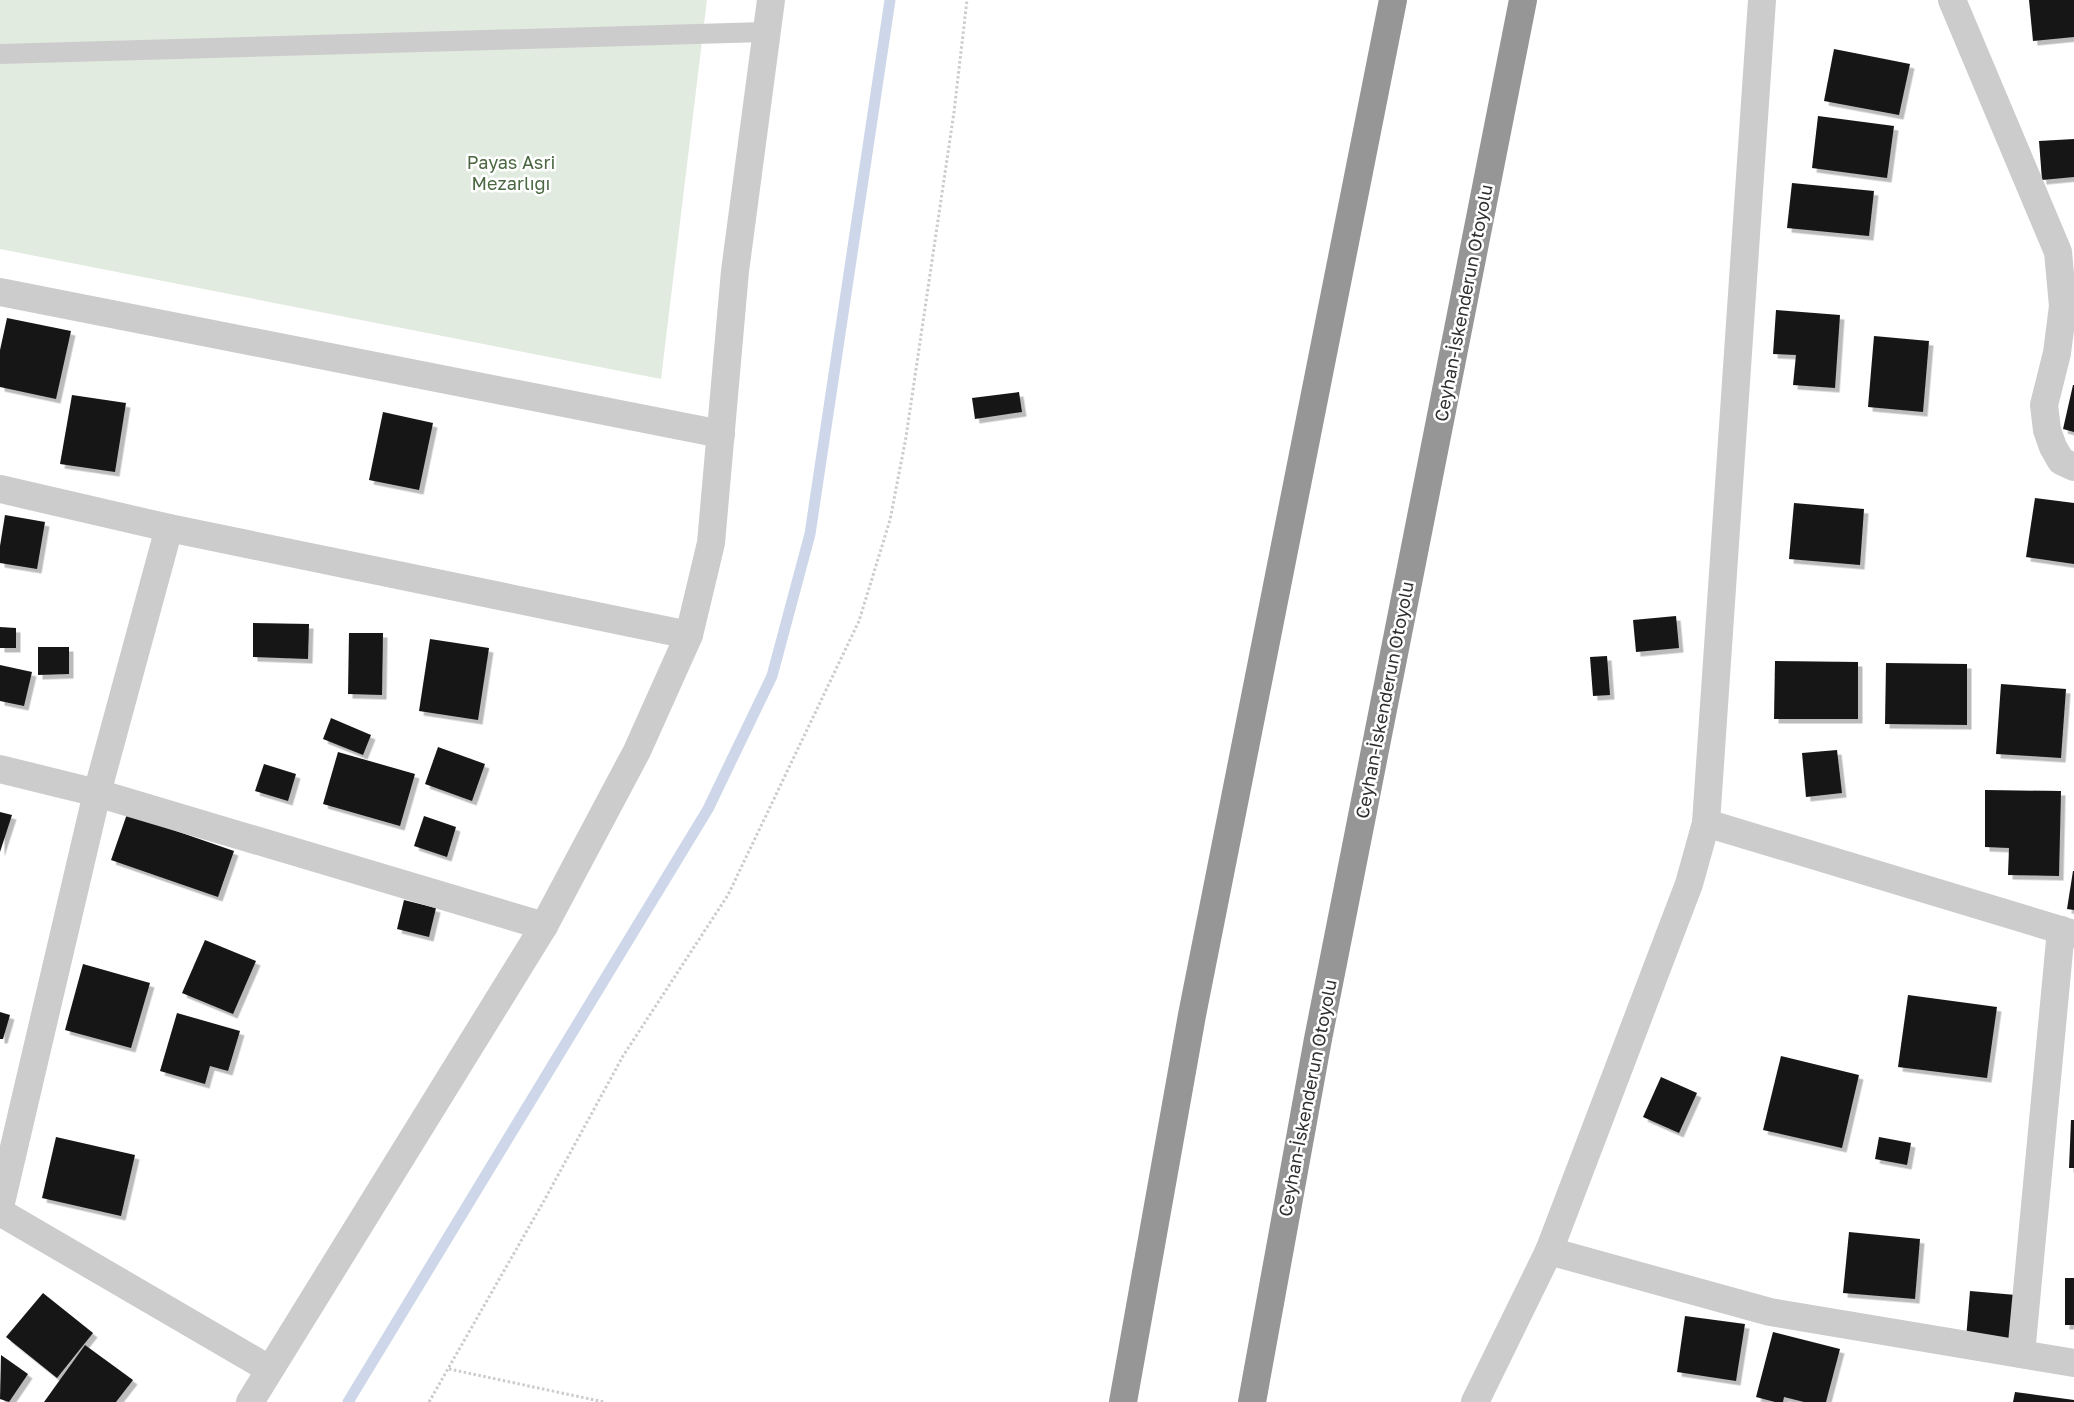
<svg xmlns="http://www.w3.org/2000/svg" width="2074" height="1402" font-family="'Golos Text',sans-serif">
<defs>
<filter id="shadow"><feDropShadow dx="4.5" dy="4.5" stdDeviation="0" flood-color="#0004"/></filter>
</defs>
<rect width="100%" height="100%" fill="#fff"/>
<!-- green -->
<path fill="#e2ebdf" d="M0,0H707L661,379L0,249Z"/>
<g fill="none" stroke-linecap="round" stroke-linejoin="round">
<!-- stream -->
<path stroke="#cdd7e9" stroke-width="11" d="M348,1402L708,809L772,676L810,534L890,0"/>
</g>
<!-- building -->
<g fill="#161616" filter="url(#shadow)">
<path d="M2029,0H2074V37L2033,41Z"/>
<path d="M1834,49L1910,64L1899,115L1824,101Z"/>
<path d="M1818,116L1894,126L1887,178L1812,168Z"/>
<path d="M2074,139V177L2042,180L2039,141Z"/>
<path d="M1792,183L1874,191L1869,236L1787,228Z"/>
<path d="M1776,310L1840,315L1835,388L1793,385L1796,355L1773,354Z"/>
<path d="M7,318L71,331L56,399L0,387V350Z"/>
<path d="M1874,336L1929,341L1923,412L1868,407Z"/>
<path d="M2073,385H2074V432L2063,429Z"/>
<path d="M1019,392L1022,412L975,419L972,398Z"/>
<path d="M72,395L126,403L115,472L60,464Z"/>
<path d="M383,412L433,423L419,490L369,480Z"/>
<path d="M2035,498L2074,503V564L2026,557Z"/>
<path d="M1794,503L1864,509L1860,565L1789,559Z"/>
<path d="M5,515L45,522L37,569L0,563V546Z"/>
<path d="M1676,616L1679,648L1636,652L1633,620Z"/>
<path d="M253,623L309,624L308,659L253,657Z"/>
<path d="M0,627L16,628V648H0Z"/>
<path d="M349,633H383L382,695L348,694Z"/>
<path d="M430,639L489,648L478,720L419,711Z"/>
<path d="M38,647H69V674L38,675Z"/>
<path d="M1607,656L1610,695L1593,696L1590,657Z"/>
<path d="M1775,661L1858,662V719H1774Z"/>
<path d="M1886,663L1967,664V725L1885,724Z"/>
<path d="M0,665L32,672L24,706L0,701Z"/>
<path d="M2001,684L2066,689L2061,758L1996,754Z"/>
<path d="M331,718L371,735L363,755L323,739Z"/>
<path d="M438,747L485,764L472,801L425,784Z"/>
<path d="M1837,750L1842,793L1806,797L1802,753Z"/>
<path d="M338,752L415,774L400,826L323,804Z"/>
<path d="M264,764L296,774L288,801L255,791Z"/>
<path d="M1985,790L2061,791L2059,876L2008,875L2009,848L1985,847Z"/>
<path d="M0,812L12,815L0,852Z"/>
<path d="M127,814L234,851L218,897L111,860Z"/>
<path d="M424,816L456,827L447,857L414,846Z"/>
<path d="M2073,871H2074V910L2067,909Z"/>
<path d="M404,900L436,908L429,937L397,929Z"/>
<path d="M205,940L256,961L233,1014L182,993Z"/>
<path d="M83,964L150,983L131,1048L65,1030Z"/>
<path d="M1908,995L1997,1007L1987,1078L1898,1067Z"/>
<path d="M0,1012L10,1015L3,1039H0Z"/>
<path d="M177,1013L240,1031L228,1071L210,1066L205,1084L160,1071Z"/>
<path d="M1781,1056L1859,1075L1842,1148L1763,1130Z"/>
<path d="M1661,1077L1697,1093L1679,1133L1643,1117Z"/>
<path d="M2071,1120H2074V1168H2069Z"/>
<path d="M56,1137L135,1155L121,1216L42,1198Z"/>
<path d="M1879,1137L1911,1143L1907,1165L1875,1159Z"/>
<path d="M1849,1232L1920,1239L1915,1299L1843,1293Z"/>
<rect x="2065" y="1278" width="9" height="47"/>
<path d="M1970,1291L2016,1295L2011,1343L1966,1339Z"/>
<path d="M43,1293L93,1333L57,1378L6,1337Z"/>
<path d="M1685,1316L1745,1324L1736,1381L1677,1372Z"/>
<path d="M1773,1332L1840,1349L1826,1402H1804L1784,1397L1783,1402H1775L1756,1397Z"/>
<path d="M85,1345L133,1380L116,1402H44Z"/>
<path d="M1,1355L28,1374L9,1402L0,1399Z"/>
<path d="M2015,1392L2074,1400V1402H2013Z"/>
</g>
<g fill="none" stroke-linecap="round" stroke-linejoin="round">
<!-- path -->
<g stroke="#ccc" stroke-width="3" stroke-dasharray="2.5 2.5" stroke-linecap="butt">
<path d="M449,1369L604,1402"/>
<path d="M429,1402L545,1199L623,1056L728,895L859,621L890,520L906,437L954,112L967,0"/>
</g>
<!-- lane -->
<path stroke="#ccc" stroke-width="20" d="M0,54L767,32"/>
<!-- street -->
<g stroke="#ccc" stroke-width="28">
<path d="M1762,0L1706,823L2074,934"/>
<path d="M1952,0L2058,252L2063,306L2057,353L2044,405L2047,430L2053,447L2061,461L2074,467"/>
<path d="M0,292L721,434"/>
<path d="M0,489L169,528L689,635"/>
<path d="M0,769L97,793L544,926"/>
<path d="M0,1207L97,793L169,528"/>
<path d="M0,1212L269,1369"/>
<path d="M1549,1251L1770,1312L2074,1363"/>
<path d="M2021,1354L2061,930"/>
<path d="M250,1402L544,926L637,751L689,635L711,543L735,271L771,0"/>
<path d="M1475,1402L1549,1251L1689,884L1706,823"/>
</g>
<!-- highway -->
<g stroke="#969696" stroke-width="28">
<path d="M1123,1402L1192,1015L1393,0"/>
<path d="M1252,1402L1318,1039L1523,0"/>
</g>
</g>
<g text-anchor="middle" stroke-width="5" stroke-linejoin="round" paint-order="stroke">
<!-- park labels -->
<g font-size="18" fill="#4a6741" stroke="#fff">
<text x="511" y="169">Payas Asri<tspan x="511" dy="21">Mezarlığı</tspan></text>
</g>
<!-- street labels -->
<g font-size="18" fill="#2f2f2f" stroke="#fff">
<text transform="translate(1464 303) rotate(-79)" y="6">Ceyhan-İskenderun Otoyolu</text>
<text transform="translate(1385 700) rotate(-79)" y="6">Ceyhan-İskenderun Otoyolu</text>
<text transform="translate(1308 1098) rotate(-79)" y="6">Ceyhan-İskenderun Otoyolu</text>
</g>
</g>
</svg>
